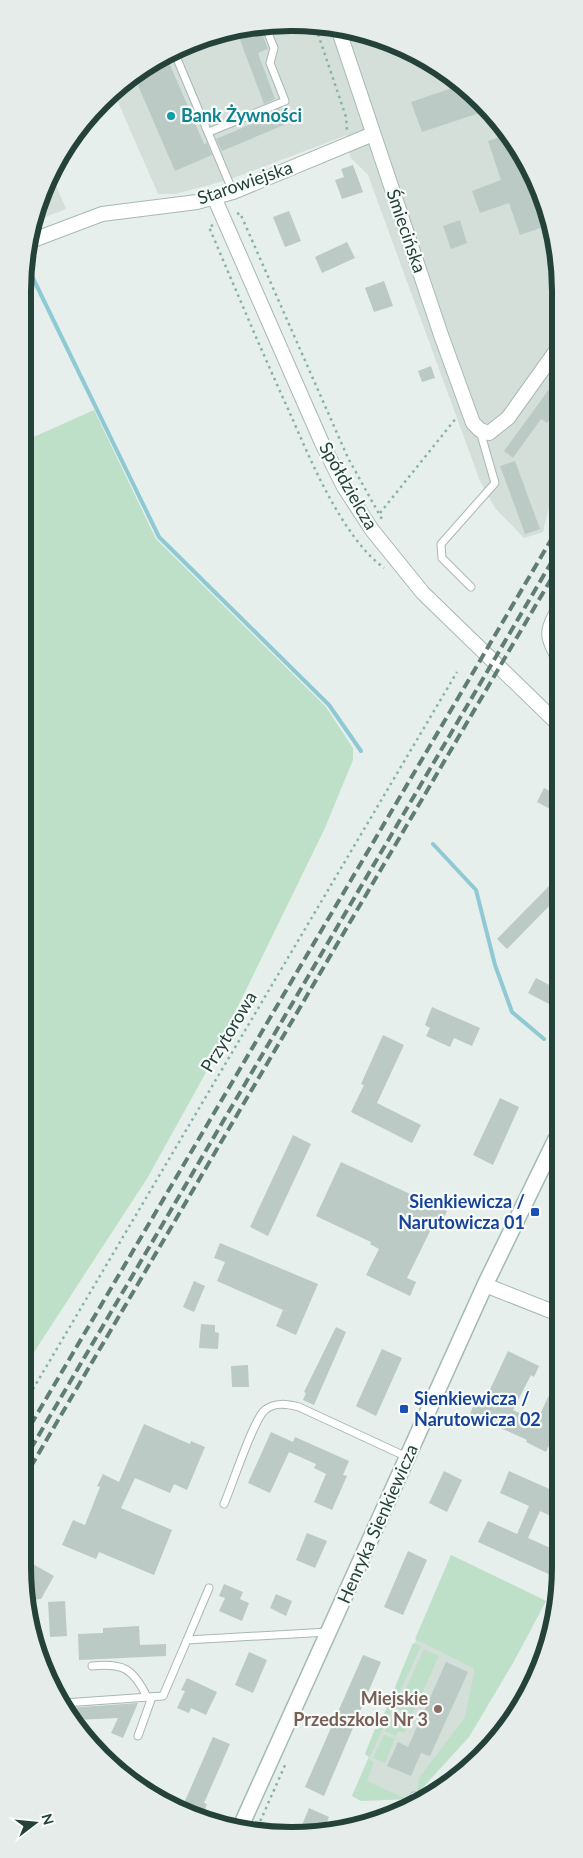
<svg xmlns="http://www.w3.org/2000/svg" width="583" height="1858" font-family="Lato,sans-serif">
<rect width="100%" height="100%" fill="#e6efeb"/>
<!-- built -->
<g fill="#d4dfda">
<path d="M239,28H344L426,58L482,101L533,172L558,256V469L543,532L524,538L495,508L480,481L368,175L350,157L347,135L228,180L175,194H158L115,95L142,68Z"/>
<path d="M53,178L66,209L35,221Z"/>
<path d="M451,1555L546,1601L514,1661L469,1737L418,1791V1793L410,1799L361,1801L352,1796L369,1757L365,1754L375,1729H378L387,1710Z"/>
</g>
<!-- green -->
<g fill="#bfe0c8">
<path d="M94,410L156,539L326,707L353,748V760L325,828L204,1076L148,1177L23,1369L27,440Z"/>
<path d="M451,1555L546,1601L514,1661L469,1737L417,1794L419,1778L465,1717L474,1672L473,1668L415,1639Z"/>
<path d="M413,1643L421,1646L369,1759L374,1762L367,1781L407,1799L361,1801L352,1796L369,1757L365,1754L375,1729H378Z"/>
<path d="M424,1649L439,1656L412,1715L397,1708Z"/>
<path d="M395,1710L411,1718L404,1733L399,1731L396,1736L385,1731Z"/>
<path d="M384,1734L395,1739L385,1763L373,1758Z"/>
</g>
<g fill="none" stroke-linecap="round" stroke-linejoin="round">
<!-- stream -->
<g stroke="#8ec9d4" stroke-width="4">
<path d="M28,268L159,537L329,705L361,751"/>
<path d="M433,844L476,890L495,965L512,1012L544,1039"/>
</g>
</g>
<!-- building -->
<g fill="#bbcac4">
<path d="M239,28H260L268,49L258,53L275,99L264,104L236,29Z"/>
<path d="M167,58L204,144L207,143L212,155L175,171L134,76L142,68Z"/>
<path d="M461,85L482,102L488,110L422,132L411,102Z"/>
<path d="M279,109L286,124L222,151L216,139L268,117L267,114Z"/>
<path d="M506,135L533,172L549,225L520,235L509,203L480,213L472,191L501,180L488,141Z"/>
<path d="M353,165L363,192L342,199L335,180L344,177L341,169Z"/>
<path d="M289,211L301,241L285,247L273,217Z"/>
<path d="M460,220L467,243L451,249L443,226Z"/>
<path d="M347,242L355,258L322,273L315,257Z"/>
<path d="M384,281L393,306L374,312L365,288Z"/>
<path d="M431,366L435,378L422,382L418,371Z"/>
<path d="M558,377V408L547,423L541,419L513,458L504,451Z"/>
<path d="M515,461L540,529L525,534L500,466Z"/>
<path d="M544,788L557,795L552,810L537,802Z"/>
<path d="M557,878V898L507,949L497,939Z"/>
<path d="M536,978L557,989V1008L528,993Z"/>
<path d="M432,1007L480,1028L472,1046L454,1038L450,1047L426,1036L430,1028L425,1025Z"/>
<path d="M383,1035L404,1045L377,1103L421,1125L412,1143L351,1112L364,1085L361,1084Z"/>
<path d="M500,1098L519,1107L493,1165L473,1155Z"/>
<path d="M293,1135L311,1144L268,1236L250,1227Z"/>
<path d="M341,1162L447,1211L440,1225L434,1223L407,1278L416,1282L410,1296L366,1275L379,1249L370,1244L371,1242L316,1216Z"/>
<path d="M220,1243L318,1284L296,1335L276,1326L283,1310L217,1281L225,1262L214,1258Z"/>
<path d="M194,1281L205,1286L194,1312L183,1307Z"/>
<path d="M201,1324L215,1325V1332L219,1333L218,1349L199,1348Z"/>
<path d="M336,1327L346,1332L314,1405L303,1400L306,1393L304,1392Z"/>
<path d="M382,1349L402,1358L376,1416L356,1406Z"/>
<path d="M508,1351L539,1366L534,1377L531,1375L513,1410L537,1421L556,1380V1431L546,1452L526,1442L527,1440L470,1414L478,1394L486,1398Z"/>
<path d="M248,1365L249,1387H232L231,1366Z"/>
<path d="M144,1424L190,1444L191,1441L205,1447L187,1490L174,1484L170,1493L135,1478L121,1508L172,1530L154,1575L99,1552L96,1559L62,1545L73,1520L85,1525L100,1487L97,1486L103,1474L119,1482Z"/>
<path d="M271,1432L293,1442L295,1437L349,1461L343,1475L347,1476L332,1510L314,1502L326,1474L314,1468L316,1464L289,1452L270,1493L248,1483Z"/>
<path d="M444,1471L462,1480L447,1512L429,1503Z"/>
<path d="M509,1471L556,1492L555,1518L540,1511L528,1538L555,1550V1577L478,1542L488,1521L517,1534L529,1506L500,1493Z"/>
<path d="M307,1533L327,1541L315,1568L296,1560Z"/>
<path d="M408,1551L427,1560L403,1615L384,1607Z"/>
<path d="M31,1563L54,1576L41,1599L31,1600L30,1577L25,1574Z"/>
<path d="M224,1584L243,1592L240,1599L249,1603L242,1621L219,1611L225,1598L219,1596Z"/>
<path d="M276,1594L292,1601L286,1616L270,1608Z"/>
<path d="M65,1601L67,1636L50,1637L48,1602Z"/>
<path d="M139,1626L140,1645L166,1644V1656L79,1660L78,1634L103,1633V1628Z"/>
<path d="M249,1652L267,1660L253,1693L235,1685Z"/>
<path d="M363,1655L381,1662L324,1796L305,1787Z"/>
<path d="M446,1662L468,1672L430,1756L421,1753L411,1776L387,1766L398,1742L408,1747Z"/>
<path d="M187,1678L217,1692L206,1715L191,1708L189,1713L177,1708L185,1691L181,1690Z"/>
<path d="M138,1703L123,1738L111,1733L118,1718L75,1720L67,1708Z"/>
<path d="M213,1737L230,1744L204,1803L207,1804L202,1817L181,1810Z"/>
<path d="M309,1808L329,1817L324,1829L312,1830L302,1825Z"/>
</g>
<g fill="none" stroke-linecap="round" stroke-linejoin="round">
<defs>
<g id="lane">
<path d="M175,54L233,192"/>
<path d="M209,132L285,101L270,63L274,48L266,28"/>
<path d="M471,587L442,558L441,544L495,483L480,431"/>
<path d="M557,663C542,634 542,633 557,604"/>
<path d="M224,1504C232,1486 253,1420 265,1410C275,1402 287,1404 299,1407L407,1457"/>
<path d="M187,1640L209,1588"/>
<path d="M92,1666C123,1663 133,1668 147,1697"/>
<path d="M64,1703L163,1696L187,1640L328,1632"/>
<path d="M138,1736L152,1697"/>
<path d="M414,1796L416,1801"/>
</g>
<g id="street">
<path d="M338,28L441,335L473,423L480,430L489,433L508,418L558,348"/>
<path d="M214,197L322,443L344,487L372,530L423,593L557,723"/>
<path d="M28,242L102,214L197,202L233,192L373,134"/>
<path d="M485,1285L556,1313"/>
</g>
<path id="secondary" d="M240,1828L485,1285L556,1139"/>
</defs>
<!-- lane casing -->
<use href="#lane" stroke="#a8b8b2" stroke-width="9"/>
<!-- street casing -->
<use href="#street" stroke="#a8b8b2" stroke-width="16"/>
<!-- secondary casing -->
<use href="#secondary" stroke="#a4bbb3" stroke-width="18"/>
<!-- path -->
<g stroke="#86b3a5" stroke-width="2.5" stroke-dasharray="2.5 4" stroke-linecap="butt">
<path d="M316,28L346,117L347,131"/>
<path d="M237,214L240,213L348,458L383,521"/>
<path d="M213,225L209,227C235,288 261,350 289,411C310,459 342,537 384,568"/>
<path d="M380,513L457,417"/>
<path d="M23,1406L457,672"/>
<path d="M255,1833L286,1763"/>
</g>
<!-- lane -->
<use href="#lane" stroke="#fff" stroke-width="7"/>
<!-- street -->
<use href="#street" stroke="#fff" stroke-width="14"/>
<!-- secondary -->
<use href="#secondary" stroke="#fff" stroke-width="15"/>
<!-- rail -->
<g stroke="#5f7d75" stroke-width="4" stroke-dasharray="10 5" stroke-linecap="butt">
<path d="M23,1438L558,528"/>
<path d="M23,1462L558,551"/>
<path d="M23,1480L557,569"/>
</g>
</g>
<!-- markers -->
<circle fill="#0f9aa8" stroke="#f7fbf9" stroke-width="2" cx="171" cy="116" r="5"/>
<g fill="#1a4fb4" stroke="#f7fbf9" stroke-width="2">
<rect x="530" y="1207" width="10" height="10" rx="2.5"/>
<rect x="399" y="1404" width="10" height="10" rx="2.5"/>
</g>
<circle fill="#8d6e63" stroke="#f7fbf9" stroke-width="2" cx="438" cy="1709" r="5"/>
<g text-anchor="middle" stroke-width="4.5" stroke-linejoin="round" paint-order="stroke">
<!-- culture labels -->
<g font-size="18" font-weight="bold" fill="#0d838f" stroke="#f7fbf9" text-anchor="start">
<text x="181" y="122">Bank Żywności</text>
</g>
<!-- street labels -->
<g font-size="18" fill="#24423a" stroke="#f7fbf9">
<text transform="translate(245 183) rotate(-19)" y="6">Starowiejska</text>
<text transform="translate(406 231) rotate(71)" y="6">Śmiecińska</text>
<text transform="translate(348 486) rotate(60)" y="6">Spółdzielcza</text>
<text transform="translate(229 1032) rotate(-59)" y="6">Przytorowa</text>
<text transform="translate(378 1524) rotate(-66)" y="6">Henryka Sienkiewicza</text>
</g>
<!-- transit labels -->
<g font-size="18" font-weight="bold" fill="#164399" stroke="#f7fbf9" text-anchor="end">
<text x="525" y="1208">Sienkiewicza /<tspan x="525" dy="21">Narutowicza 01</tspan></text>
<text x="414" y="1405" text-anchor="start">Sienkiewicza /<tspan x="414" dy="21">Narutowicza 02</tspan></text>
</g>
<!-- education labels -->
<g font-size="18" font-weight="bold" fill="#785e54" stroke="#f7fbf9" text-anchor="end">
<text x="428" y="1705">Miejskie<tspan x="428" dy="21">Przedszkole Nr 3</tspan></text>
</g>
</g>
<!-- crop -->
<path d="M0 0H583V1858H0ZM291 31H292A260 260 0 0 1 552 291V1567A260 260 0 0 1 292 1827H291A260 260 0 0 1 31 1567V291A260 260 0 0 1 291 31Z" fill="#e6ecea" fill-rule="evenodd"/>
<path fill="none" stroke="#24423a" stroke-width="6" d="M291 31H292A260 260 0 0 1 552 291V1567A260 260 0 0 1 292 1827H291A260 260 0 0 1 31 1567V291A260 260 0 0 1 291 31Z"/>
<!-- north arrow -->
<g transform="translate(35 1823) rotate(74)" stroke="#f7fbf9" stroke-width="4" paint-order="stroke">
<path d="M0-4L9 19L0 12L-9 19Z" fill="#24423a"/>
<text y="-8" font-size="14" font-weight="bold" text-anchor="middle" fill="#24423a">N</text>
</g>
</svg>
